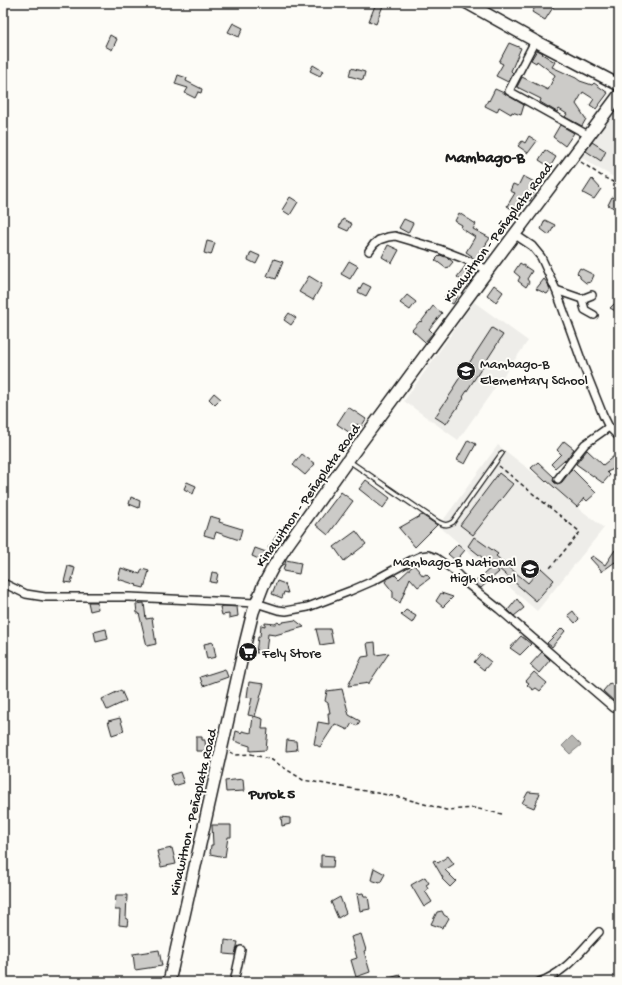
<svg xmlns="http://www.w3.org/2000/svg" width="622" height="985" font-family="'Gochi Hand',sans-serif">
<rect width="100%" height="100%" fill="#fdfcf7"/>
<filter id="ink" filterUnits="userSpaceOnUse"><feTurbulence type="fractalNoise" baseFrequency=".025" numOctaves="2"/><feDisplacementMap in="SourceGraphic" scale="8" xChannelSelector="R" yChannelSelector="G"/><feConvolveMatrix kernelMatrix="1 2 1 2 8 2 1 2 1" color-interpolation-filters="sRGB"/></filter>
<g filter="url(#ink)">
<!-- built -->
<g fill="#eeede9">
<path d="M614,109L619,112V180L596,167L581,157Z"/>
<path d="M474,302L528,341L458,440L404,401Z"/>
<path d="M498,445L604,528L537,611L439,526Z"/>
</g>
<!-- water -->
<path fill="#b7b6b2" stroke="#797876" d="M572,736L581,745L570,754L562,746Z"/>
<!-- building -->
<g fill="#cccbc8" stroke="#1c1c1c">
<path d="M376,3H384L376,24L369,21Z"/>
<path d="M538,3H549L554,6L545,20L532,12Z"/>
<path d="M233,23L243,28L239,37L228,32Z"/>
<path d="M110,35L117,39L112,50L105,46Z"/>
<path d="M509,43L521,48L511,71L513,73L508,82L496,76L503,64L499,62Z"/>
<path d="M537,50L543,53L542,54L555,62L552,67L576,78L580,81L592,85L594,83L608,93L596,109L590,105L594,99L583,92L576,104L586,119L582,126L565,117L567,114L559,109L557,112L540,102L541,99L517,87L522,77L548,90L555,75L537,61L536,63L531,60Z"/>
<path d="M313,65L323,71L320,76L310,71Z"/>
<path d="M351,68L365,72L363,80L349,76Z"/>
<path d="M178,75L187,78L186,81L202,89L201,93L198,92L195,98L185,93L188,88L175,84Z"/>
<path d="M495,89L504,93L507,95L524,105L521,115L512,112L511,114L499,107L497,112L485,106L488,100L489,101Z"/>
<path d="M560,125L574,133L565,146L553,137Z"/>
<path d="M529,136L537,141L528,153L518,146L522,141L525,143Z"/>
<path d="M592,142L606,151L601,161L586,151Z"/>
<path d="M545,150L556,157L550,167L539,160Z"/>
<path d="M523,176L538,184L530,201L526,199L518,213L507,206L515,193L510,191L513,184L518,186Z"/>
<path d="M592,179L601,189L594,199L583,193Z"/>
<path d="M290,197L298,202L290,215L282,210Z"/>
<path d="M612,197L619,201V207L614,208L608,205Z"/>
<path d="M459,213L476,224L473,229L490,238L483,249L489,253L483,262L471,257L472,256L466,252L475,237L461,228L462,225L455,221Z"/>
<path d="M343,219L352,224L348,231L339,227Z"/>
<path d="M404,219L413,223L408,233L399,228Z"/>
<path d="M545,220L555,225L549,235L541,229Z"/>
<path d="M207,241L215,243L211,255L204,253Z"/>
<path d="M388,245L399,250L392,263L382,257Z"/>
<path d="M251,252L260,256L256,264L248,260Z"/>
<path d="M440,255L448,258L453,262L447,269L435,260Z"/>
<path d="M274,259L283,262L276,279L267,276Z"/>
<path d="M349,261L358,266L350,279L341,274Z"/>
<path d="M520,263L532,271L527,279L529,282L526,287L518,281L520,277L514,272Z"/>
<path d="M466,265L478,271L468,285L457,277Z"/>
<path d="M580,268L594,275L591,282L586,283L580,278V276L577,273Z"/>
<path d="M309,276L322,284L313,300L299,292Z"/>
<path d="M544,279L548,284L550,290L547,294L536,289Z"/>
<path d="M363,283L371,287L366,296L358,292Z"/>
<path d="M494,285L503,292L496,302L487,295Z"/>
<path d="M449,290L458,296L453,304L444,298Z"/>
<path d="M407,295L416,302L410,310L400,303Z"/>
<path d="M619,299V313L610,308Z"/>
<path d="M433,306L442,313L429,329L433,333L425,342L412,330L420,321L421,322Z"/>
<path d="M289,313L296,318L291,325L284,320Z"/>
<path d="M492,328L503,335L463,397L464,398L446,424L435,417L454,389L453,388Z"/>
<path d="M214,393L221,399L215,405L209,399Z"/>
<path d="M348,407L366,419L361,427L357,424L350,433L337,424Z"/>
<path d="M468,440L476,444L465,464L457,460Z"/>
<path d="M564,441L574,449L565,461L564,460L555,468L551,464L561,454L557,450Z"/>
<path d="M587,450L603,465L614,456L619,463L616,468L607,472L610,475L603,483L576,464Z"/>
<path d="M302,454L315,464L305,475L293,465Z"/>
<path d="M538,462L554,477L553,481L555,483L558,484L562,482L572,469L596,493L587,501L584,498L577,507L547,481L546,482L531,468Z"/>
<path d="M499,473L513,484L473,535L460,525Z"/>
<path d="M366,480L390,498L383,508L359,489Z"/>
<path d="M187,482L196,486L193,494L184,489Z"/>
<path d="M341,492L353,501L328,535L316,525Z"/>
<path d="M131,497L140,501L139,508L129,504Z"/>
<path d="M422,515L437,525L415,547L399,528Z"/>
<path d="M210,516L220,519L219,522L242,529L239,540L216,532L214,538L204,535Z"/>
<path d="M281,529L287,533L274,552L268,548Z"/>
<path d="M356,531L366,544L344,561L334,547Z"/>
<path d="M474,537L498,554L496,556L528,583L541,568L554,580L536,601L498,568H496L499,572L481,588L474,583L493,566L468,546Z"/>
<path d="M458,544L465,550L456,561L448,554Z"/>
<path d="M255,548L266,552L263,561L252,556Z"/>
<path d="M615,550L619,553V566L615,562L601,572V570L590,558L593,556L605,565Z"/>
<path d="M286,560L301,563L299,574L283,571Z"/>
<path d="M415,564V566L423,576L426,574L430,578L418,587L410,578L400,603L393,598V592L385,582L387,579L395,575L399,579Z"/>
<path d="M68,566L75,568L71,583L64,582Z"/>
<path d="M121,568L140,574L142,569L149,571L144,588L136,586L137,585L118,579Z"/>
<path d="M212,572L218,573L216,583L210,582Z"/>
<path d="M277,581L285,584L288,593L284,592L282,598L272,594Z"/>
<path d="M441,593L453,597L443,607L436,601Z"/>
<path d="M517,599L524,608L514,616L508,610Z"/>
<path d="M88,602H97L98,609L90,611Z"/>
<path d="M144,603L146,619L152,618L156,644L147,646L139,613H137L136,604Z"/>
<path d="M224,606L237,607L238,616L229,618V614L222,615L220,607Z"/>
<path d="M406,610L416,616L412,623L401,615Z"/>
<path d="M573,611L579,619L575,623L568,615Z"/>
<path d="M295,620L304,627L275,635L268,634L266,652L256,653L258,637H260L261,625L265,626V623L275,624L278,622L280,624L283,622Z"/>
<path d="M562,628L565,631L552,647L547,643Z"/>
<path d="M106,629L108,639L96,642L94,632Z"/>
<path d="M316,629H330L333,643L320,645Z"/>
<path d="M521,636L531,644L520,655L510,648Z"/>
<path d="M213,642L216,657L207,659L204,644Z"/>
<path d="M375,642L376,655L389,653L369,683L348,686L362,657L369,656L367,643Z"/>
<path d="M542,652L550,660L539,673L530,665Z"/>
<path d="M481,654L491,662L484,670L474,662Z"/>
<path d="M225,669L228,677L203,686L200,677Z"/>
<path d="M534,672L547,683L540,691L536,688L533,690L527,685L529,683L526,681Z"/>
<path d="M249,682L264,684L255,716H254L263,719L262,729H268L266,750L250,751V746L234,741L236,731L242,733V731L251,733L253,716L248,715L252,698L247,697Z"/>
<path d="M610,683L619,689V707L617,704L603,691Z"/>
<path d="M342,689L349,715L360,721L357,726L352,723L348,730L335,724L320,747L314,744L318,722L329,724L328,713H330L328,703L325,701L327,691Z"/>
<path d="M121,690L126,701L107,710L102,699Z"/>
<path d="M120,718L124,731L112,735L108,721Z"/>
<path d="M196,737H202V740H205L206,751H196Z"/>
<path d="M287,740L296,741L297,750L286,751Z"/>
<path d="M180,772L184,783L174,786L170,775Z"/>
<path d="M243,779L244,791L226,792L225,781Z"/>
<path d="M528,792L540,793L534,808L522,803Z"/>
<path d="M281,817L290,818V824L282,826Z"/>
<path d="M212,825H231V837H228L225,857L210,854L211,845H213Z"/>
<path d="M172,848L176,864L161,867L157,851Z"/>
<path d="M321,855L334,856L333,867H321Z"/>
<path d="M448,856L454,864L445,870L456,881L450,887L442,879L443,878L433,861L435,860L438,863Z"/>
<path d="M374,868L385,874L380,883L371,880Z"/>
<path d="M425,877L429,883L426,885L428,889L425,891L432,902L424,907L411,885Z"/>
<path d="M363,893L364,896H368L370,909L360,911L357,894Z"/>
<path d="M116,895H127L126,919H128L127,926L119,925L120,910H115Z"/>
<path d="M340,897L346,913L338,918L331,902Z"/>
<path d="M442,911L444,915L449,918L445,925H443L442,928L431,924L437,912Z"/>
<path d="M361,934L366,950L364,951L370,972L356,977L351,960L357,958L351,937Z"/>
<path d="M225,940L238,942L235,955L224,954Z"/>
<path d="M159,950L162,966L135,970L133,954Z"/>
<path d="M400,975L402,982H383L382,980Z"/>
</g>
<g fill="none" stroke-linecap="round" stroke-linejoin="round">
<defs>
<path id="lane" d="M349,461L438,522C444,525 447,526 453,522L502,453"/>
<g id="street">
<path d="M535,41L509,91L588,135"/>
<path d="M514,234L532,246L541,257L556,290L583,365L603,415L609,427L619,437"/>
<path d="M369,251L374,244L379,240L388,237L395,236L439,249L462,258L488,270"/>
<path d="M556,290L582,299L592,295"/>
<path d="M582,299L585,310L594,315"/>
<path d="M558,479L576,455L585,444L609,427"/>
<path d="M3,583L26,594L45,597H129L256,603L278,610L286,611L308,607L350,591L373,581L412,560L421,556L428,555L436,558L452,569L465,582L499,609L614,708"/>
<path d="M234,982L241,950"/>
<path d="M539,982C566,973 580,951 599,932"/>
</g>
<g id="secondary">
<path d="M467,3L535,41L619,85"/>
<path d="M169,982L245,644L253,612L263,586L273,567L288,544L348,460L488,270L619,95"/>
</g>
</defs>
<!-- lane casing -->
<use href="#lane" stroke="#1c1c1c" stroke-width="6"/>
<!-- street casing -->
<use href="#street" stroke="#1c1c1c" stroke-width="10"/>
<!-- secondary casing -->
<use href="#secondary" stroke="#1c1c1c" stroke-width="14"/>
<!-- path -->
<g stroke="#1c1c1c" stroke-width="1.5" stroke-dasharray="4 3" stroke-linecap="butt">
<path d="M581,162L603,177L619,185"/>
<path d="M499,466L580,532L550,568"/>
<path d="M230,752L236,755L251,754L272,760L303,780L399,797L446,810L474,808L502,814"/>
</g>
<!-- lane -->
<use href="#lane" stroke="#fdfcf7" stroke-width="3.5"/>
<!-- street -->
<use href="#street" stroke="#fdfcf7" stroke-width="7"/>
<!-- secondary -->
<use href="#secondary" stroke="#fdfcf7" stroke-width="11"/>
</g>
</g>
<!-- icons -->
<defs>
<symbol id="school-disc" viewBox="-11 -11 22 22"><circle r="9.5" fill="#1c1c1c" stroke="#fdfcf7"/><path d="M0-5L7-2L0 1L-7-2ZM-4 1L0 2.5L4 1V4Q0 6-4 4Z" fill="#fff"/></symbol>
<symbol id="supermarket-disc" viewBox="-11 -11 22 22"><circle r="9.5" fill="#1c1c1c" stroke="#fdfcf7"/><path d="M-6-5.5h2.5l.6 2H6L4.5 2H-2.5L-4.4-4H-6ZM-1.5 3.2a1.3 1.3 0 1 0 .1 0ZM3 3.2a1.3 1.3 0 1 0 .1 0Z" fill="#fff"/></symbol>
</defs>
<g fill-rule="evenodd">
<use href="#school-disc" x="455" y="360" width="22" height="22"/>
<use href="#school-disc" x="519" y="558" width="22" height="22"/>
<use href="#supermarket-disc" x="237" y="641" width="22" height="22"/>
</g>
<g text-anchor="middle" stroke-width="4" stroke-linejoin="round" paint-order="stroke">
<!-- street labels -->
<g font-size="14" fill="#1c1c1c" stroke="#fdfcf7">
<text transform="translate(497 232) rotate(-53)" y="5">Kinawitnon - Peñaplata Road</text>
<text transform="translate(307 495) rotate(-55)" y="5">Kinawitnon - Peñaplata Road</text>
<text transform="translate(192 812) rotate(-77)" y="5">Kinawitnon - Peñaplata Road</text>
</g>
<!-- poi labels -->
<g font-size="14" fill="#1c1c1c" stroke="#fdfcf7" text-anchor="start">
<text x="480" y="368">Mambago-B<tspan x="480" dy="16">Elementary School</tspan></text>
<text x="516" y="566" text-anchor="end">Mambago-B National<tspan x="516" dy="16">High School</tspan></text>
<text x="262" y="657">Fely Store</text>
</g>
<!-- neighbourhood labels -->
<g font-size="15" font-weight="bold" fill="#1c1c1c" stroke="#fdfcf7">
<text x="272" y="798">Purok 5</text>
</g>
<!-- quarter labels -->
<g font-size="16" font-weight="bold" fill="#1c1c1c" stroke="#fdfcf7">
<text x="485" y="162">Mambago-B</text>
</g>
</g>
<!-- margin -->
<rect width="622" height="985" fill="none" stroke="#fdfcf7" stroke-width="16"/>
<rect x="8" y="8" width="606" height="969" fill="none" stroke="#1c1c1c" stroke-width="1.5" filter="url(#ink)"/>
</svg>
